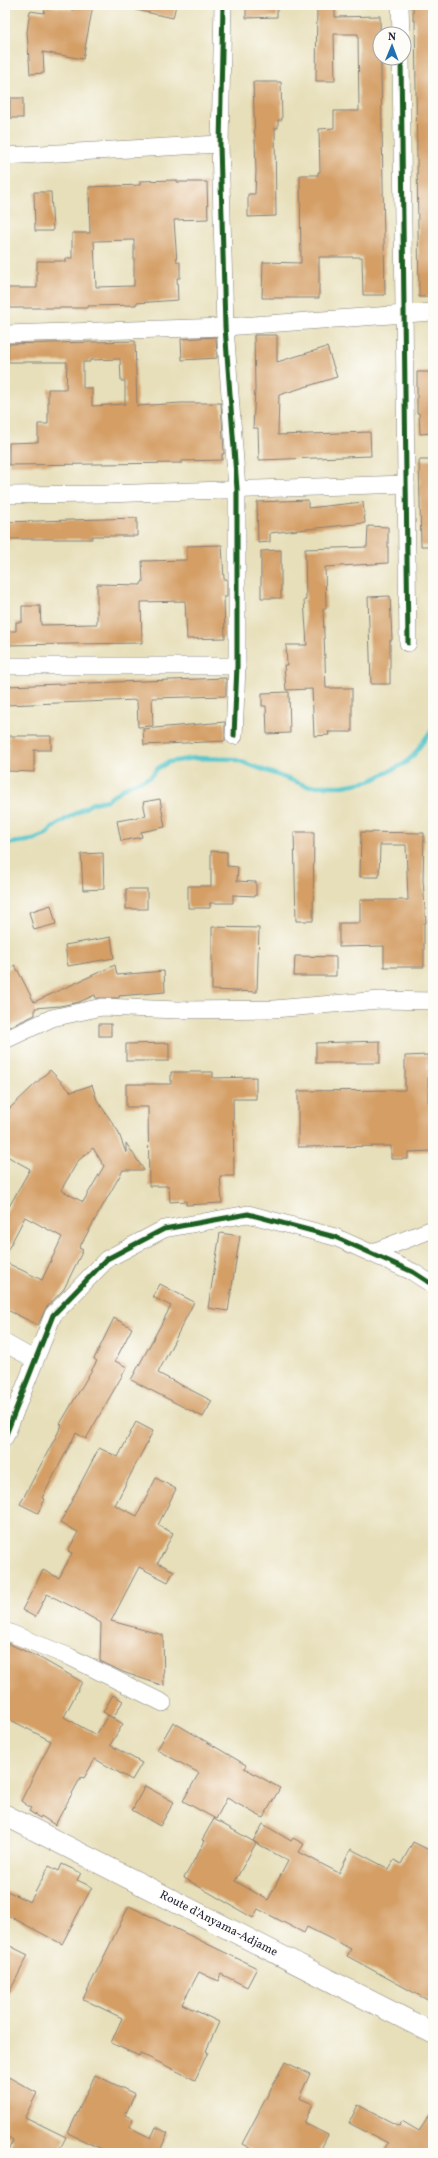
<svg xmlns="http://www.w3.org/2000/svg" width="438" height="2158" font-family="Vollkorn,serif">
<rect width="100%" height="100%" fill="#fdfcf7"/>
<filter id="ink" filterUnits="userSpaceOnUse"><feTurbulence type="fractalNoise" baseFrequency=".025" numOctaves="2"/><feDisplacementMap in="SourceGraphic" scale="8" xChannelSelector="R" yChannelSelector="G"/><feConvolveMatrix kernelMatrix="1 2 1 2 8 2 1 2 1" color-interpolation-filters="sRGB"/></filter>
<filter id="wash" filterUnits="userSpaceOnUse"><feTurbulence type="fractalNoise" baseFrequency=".012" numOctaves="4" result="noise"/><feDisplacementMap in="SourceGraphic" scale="16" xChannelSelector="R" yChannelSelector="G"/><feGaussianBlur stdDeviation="0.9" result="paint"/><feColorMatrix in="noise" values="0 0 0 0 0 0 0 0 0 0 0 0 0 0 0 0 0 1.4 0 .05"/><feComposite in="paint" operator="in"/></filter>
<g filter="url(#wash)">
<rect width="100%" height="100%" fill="#e7dfba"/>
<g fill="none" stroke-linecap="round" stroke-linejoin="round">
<!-- stream -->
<path stroke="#58c6cc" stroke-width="4.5" d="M5,844L33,840L45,835L56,825L93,803L107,800L127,786L150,777L158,768L169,762L195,758L234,759L307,786H343L370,781L404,764L413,756L433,728"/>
</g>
<g id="blocks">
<!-- building -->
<g fill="#d49e65" fill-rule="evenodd">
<path d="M46,5L73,10L74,5H93L83,59L43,52L44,73L30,74L27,32L30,11L44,13Z"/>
<path d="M136,5H176L173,18L136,10Z"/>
<path d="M246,5H277V17L246,18Z"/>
<path d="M317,5H335V17L380,16L385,295H363L362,257H319V298H262L263,262L301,263L300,175H318V172H320L319,129L334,128V111H359L358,34H334L335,81H316Z"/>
<path d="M413,5H433V297H419L415,20H413Z"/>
<path d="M253,82H281L282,120H278V128H275L276,216L248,217V194H255L256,171Z"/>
<rect x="10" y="98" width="13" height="20"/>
<path d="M177,180V182H207L208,219L174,220L177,262H180V278H177L178,300L136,303V305L88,306V308H5V288H37V261H66V258H72V233H90L89,187L140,185V181ZM134,240V286L96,287L94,241Z"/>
<path d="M34,192H51L53,231H35Z"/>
<path d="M254,335H277V362L327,347L337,377L279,395L278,435L370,432L371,456L259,460L258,428H253L255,389Z"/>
<path d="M216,337L217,358L182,360L181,339Z"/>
<path d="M135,341L137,406L181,403H221L224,454H222V460L182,461V463L9,465V443L38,442V424H48V389H66L67,362H8V344ZM120,359L121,381H125V404L92,406V388H83V362H90V360Z"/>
<path d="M417,372H433V433L420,434L419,413H417Z"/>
<path d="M419,460H433V546H421Z"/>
<path d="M308,500V508L363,502L365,523L270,533V542L258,543L257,502Z"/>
<path d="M137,518V536H92V539H5V522Z"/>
<path d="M368,526L388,527V563L325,567L326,609H323L326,688H352V732H328L329,735L314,736L312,689L286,690L284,665H287L286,645H307L304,600H306L305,549L367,547Z"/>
<path d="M222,545L224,579H227V597H224L225,638L187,639L185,601L141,602L142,643L5,645V631H16V622H22V606H40L41,625L97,624V584L141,585V583L143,582L142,561L187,560V546Z"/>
<path d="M281,550V598H261V551Z"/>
<path d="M390,596L392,640H390V684H371L368,597Z"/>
<path d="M226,678V696L152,698L153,726L138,727L137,700L5,705V687L7,686Z"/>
<path d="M289,692L290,733L267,734L266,706H262V693Z"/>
<path d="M225,722V741L144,745L143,729Z"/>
<path d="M9,736H51V750H34V772L7,771Z"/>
<path d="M160,799L165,827L141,832L142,837L121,841L117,821L146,816L143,802Z"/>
<path d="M294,832H314L313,921H296Z"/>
<path d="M361,832L424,833L423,880L426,923H424V967H384V946L339,947V923H360V900H408L406,845H380L379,877H360Z"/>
<path d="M211,851L227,852V866L238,867L237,881L256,882V896L233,895V903H210V908H188V886H211Z"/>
<path d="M103,853L104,889L83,890L81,854Z"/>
<rect x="126" y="889" width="21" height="20"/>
<path d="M51,905L56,924L34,930L29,912Z"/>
<path d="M212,927L259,928L257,992L212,990Z"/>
<path d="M111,937L114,958L68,966L65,945Z"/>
<path d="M295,956L336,957V976H294Z"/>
<path d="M15,965L34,1002L115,965L117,975L164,971L165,992L119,996V998H96L95,995L79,1002L60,1006L35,1008V1015L5,1029V971Z"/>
<rect x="99" y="1024" width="12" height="12"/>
<path d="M380,1041V1063H316V1043Z"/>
<path d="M169,1043V1061H126V1044Z"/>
<path d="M428,1055V1102H433V1151L408,1152V1159H391V1146L298,1147V1091L405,1090V1056Z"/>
<path d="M50,1070L71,1092L92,1085L97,1100L118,1131L126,1153V1143L144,1170H123L79,1248L83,1250L64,1289L46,1308L38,1325L5,1309V1262L42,1280L62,1237L25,1217L5,1255V1214L30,1169L5,1155V1115L9,1109ZM93,1148L104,1166L83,1202L61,1190L78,1161Z"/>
<path d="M171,1072H213V1078L256,1077V1099H233L234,1176H220L222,1203L186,1205V1201L170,1202L169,1186H149L148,1107H126V1084H171Z"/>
<path d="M220,1233L240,1236L228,1311L208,1308Z"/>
<path d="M160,1284L194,1302L158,1373L212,1401L203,1417L131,1380L171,1306L153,1297Z"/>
<path d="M114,1318L132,1328L115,1361L127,1367L86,1439L76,1433L42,1498L45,1499L38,1513L20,1504L62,1425L60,1424L97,1361L94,1359Z"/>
<path d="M136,1422L153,1431L115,1505L137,1516L156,1478L176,1489L158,1525L173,1533L158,1563L174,1571L168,1582L139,1567L111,1621L163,1635L164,1686L123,1672L100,1661L101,1623L77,1609L47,1594L35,1617L22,1610L43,1570L59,1578L72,1553L68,1551L78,1532L60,1523L99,1448L118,1457Z"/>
<path d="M5,1642L42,1659L82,1682L64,1717L96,1735L108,1715L123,1724L110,1745L142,1763L132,1780L95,1759L84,1778L81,1777L55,1825L41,1816L40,1818L29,1811L31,1808L21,1801L51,1741L5,1717Z"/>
<path d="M113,1695L123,1701L113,1718L103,1712Z"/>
<path d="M173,1722L246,1765L244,1768L280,1788L263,1818L227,1798L216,1819L183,1801L199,1773L157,1750Z"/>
<path d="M145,1786L174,1802L160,1826L132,1810Z"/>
<path d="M214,1819L256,1843L235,1881L268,1900L288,1861L253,1841L263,1824L291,1841L293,1838L304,1844L299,1852L339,1873L351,1849L389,1869L394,1860L401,1864L413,1842L433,1852V2003L347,1956L351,1949L307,1927L304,1933L258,1909L253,1918L184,1878L205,1841L202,1840Z"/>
<path d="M62,1864L81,1873L77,1880L92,1887L62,1944L5,1914V1890L30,1902L49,1866L59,1871Z"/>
<path d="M129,1906L257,1968L247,1987L221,1974L218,1981L199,1972L182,2004L219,2022L206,2051L208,2052L195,2080L150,2058L140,2054L139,2056L111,2043L122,2018L83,1999Z"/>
<path d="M8,1945L28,1955L5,2001V1951Z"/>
<path d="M285,2062L310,2074L299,2098L313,2104L304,2123L328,2135L319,2153H259L242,2144Z"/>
<path d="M5,2075L37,2093L25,2117L66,2137L58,2153H7L13,2140L5,2135Z"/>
<path d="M95,2075L135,2094L125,2115L133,2119L129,2127L151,2138L156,2127L168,2133L159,2153H109L68,2133Z"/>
<path d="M358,2105L399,2126L402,2121L419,2131L433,2110V2153H382L388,2143L349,2123Z"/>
</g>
</g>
</g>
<g filter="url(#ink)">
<use href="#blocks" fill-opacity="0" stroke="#84807a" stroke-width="1"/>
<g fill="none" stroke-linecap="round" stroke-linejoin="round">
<defs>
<g id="minor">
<path d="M223,5L220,144L225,327L237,489V666L234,736"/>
<path d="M400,5L401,34"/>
<path d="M401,58L408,643"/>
<path d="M5,156L220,144"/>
<path d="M5,334L225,327L433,312"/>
<path d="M5,495L106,494L406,484"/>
<path d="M5,666H237"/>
<path d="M5,1040L52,1018L102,1007L178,1010L274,1009L380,1000L433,1001"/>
<path d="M371,1253L433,1229"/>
<path d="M5,1343L35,1360"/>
<path d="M5,1437L53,1315L107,1259L164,1229L248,1214L335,1237L413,1272L433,1285"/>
<path d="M5,1631L70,1657L163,1703"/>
</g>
<path id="tertiary" d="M5,1815L433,2033"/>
</defs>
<!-- minor casing -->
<use href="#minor" stroke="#84807a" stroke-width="18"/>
<!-- tertiary casing -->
<use href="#tertiary" stroke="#84807a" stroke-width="22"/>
<!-- minor -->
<use href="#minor" stroke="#fff" stroke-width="17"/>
<!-- tertiary -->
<use href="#tertiary" stroke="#fff" stroke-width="21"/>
<defs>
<g id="cycleway">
<path d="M223,5L220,144L225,327L237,489V666L234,736"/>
<path d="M401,58L408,643"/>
<path d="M5,1437L53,1315L107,1259L164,1229L248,1214L335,1237L413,1272L433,1285"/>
</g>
</defs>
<!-- cycleway casing -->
<use href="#cycleway" stroke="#fdfcf7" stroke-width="8"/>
<!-- cycleway -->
<use href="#cycleway" stroke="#1b5e20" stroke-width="5"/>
</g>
</g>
<g text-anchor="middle" stroke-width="3" stroke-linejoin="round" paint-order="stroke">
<!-- street labels -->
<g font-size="12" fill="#22223b" stroke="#fdfcf7">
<text transform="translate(219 1923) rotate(27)" y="4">Route d'Anyama-Adjame</text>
</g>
</g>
<!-- margin -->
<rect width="438" height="2158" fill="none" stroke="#fdfcf7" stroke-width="20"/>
<!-- north arrow -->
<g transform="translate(392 46) rotate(1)"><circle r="19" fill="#fdfcf7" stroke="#a5a5ac"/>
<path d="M0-3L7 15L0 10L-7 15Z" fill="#1f6fb2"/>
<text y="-6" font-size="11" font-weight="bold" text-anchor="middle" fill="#22223b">N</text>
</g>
</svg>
